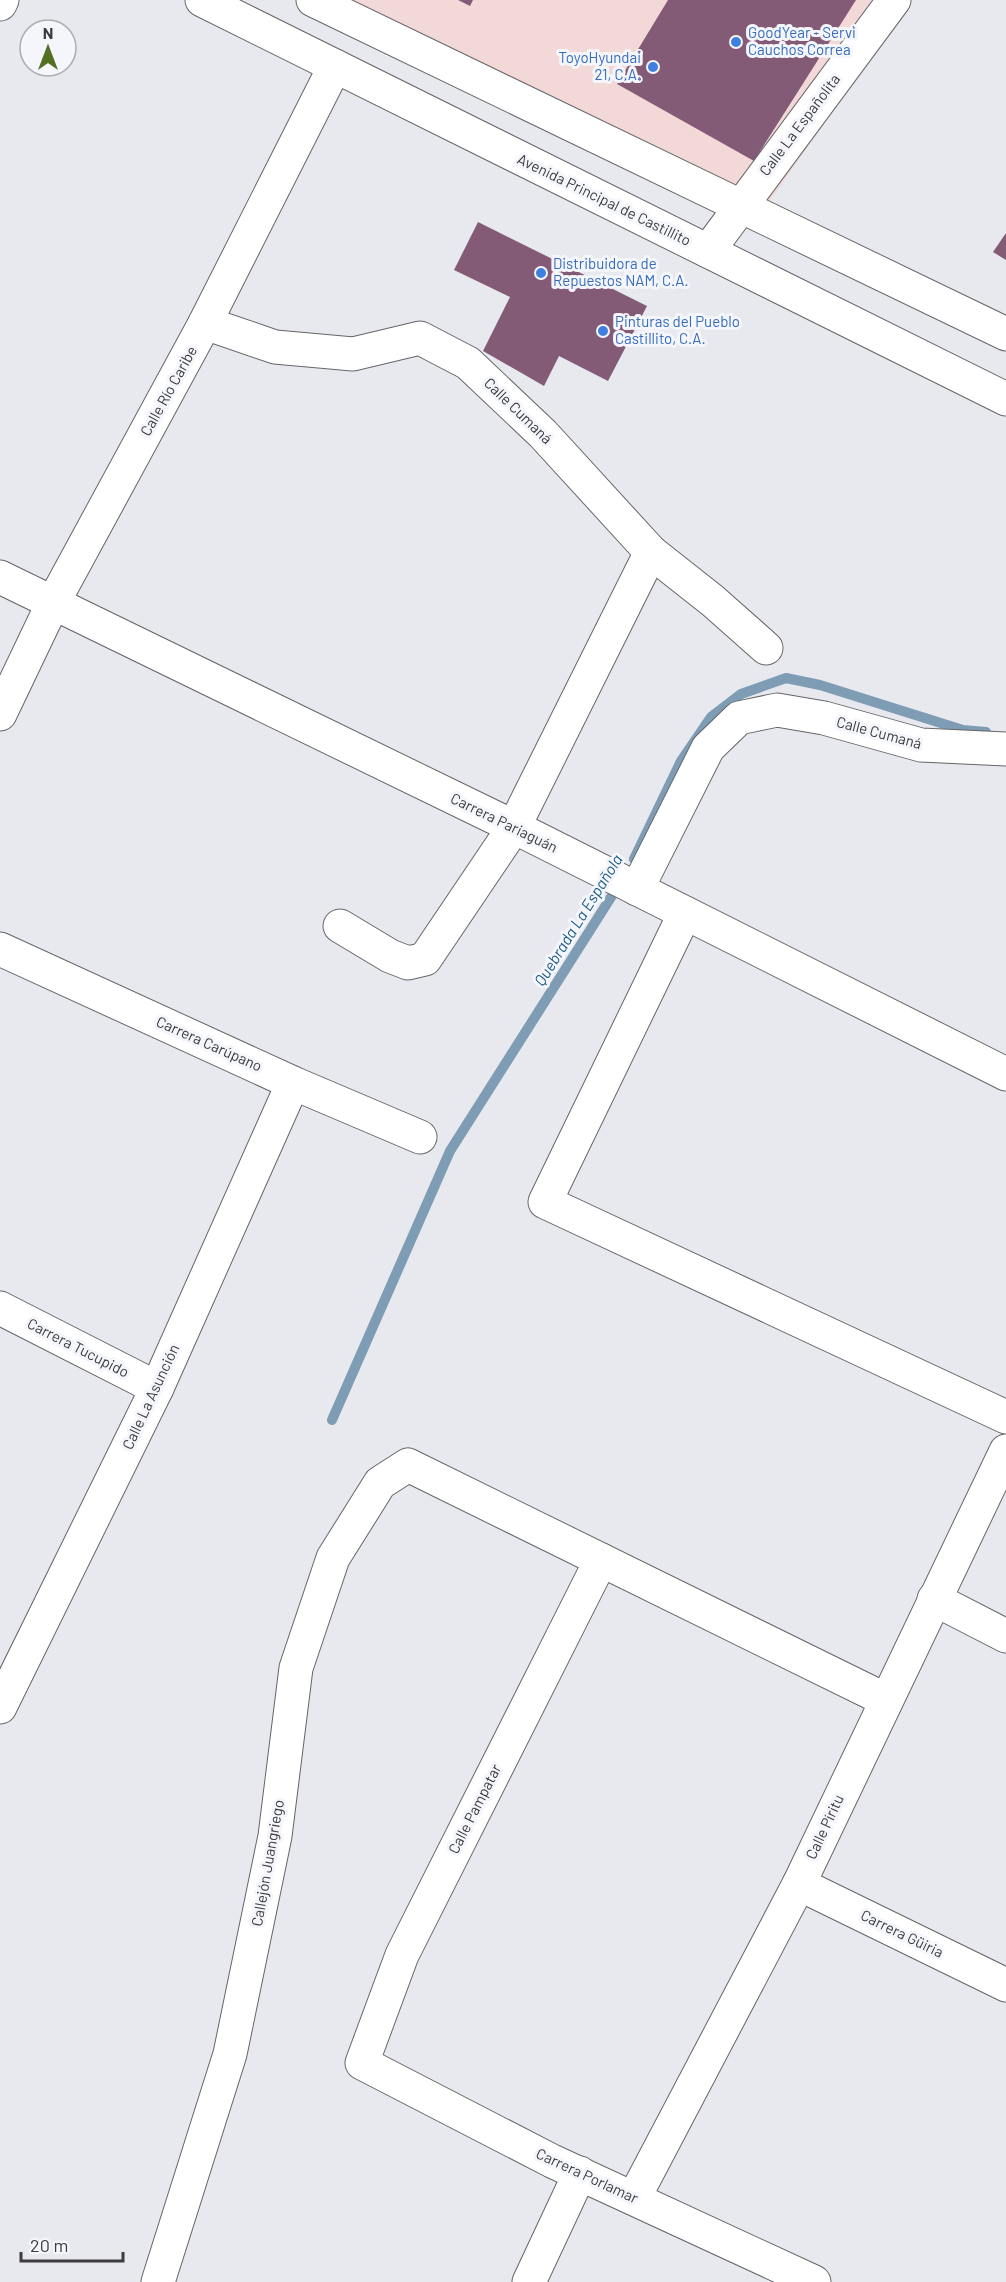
<svg xmlns="http://www.w3.org/2000/svg" width="1006" height="2282" font-family="Barlow,sans-serif">
<rect width="100%" height="100%" fill="#e8e9ee"/>
<!-- industrial -->
<path fill="#f3d8d8" d="M298,0H910L758,218Z"/>
<g fill="none" stroke-linecap="round" stroke-linejoin="round">
<!-- stream -->
<g stroke="#7f9cb5" stroke-width="10">
<path d="M634,859L681,761L711,717L741,694L786,678L820,685L963,730L986,732"/>
<path d="M332,1420L450,1151L620,883"/>
</g>
</g>
<!-- building -->
<g fill="#845b76">
<path d="M458,0H473L470,6Z"/>
<path d="M668,0H856L754,161L617,84Z"/>
<path d="M478,222L647,306L608,381L559,356L544,386L483,351L510,297L454,270Z"/>
<path d="M1006,233V260L993,252Z"/>
</g>
<g fill="none" stroke-linecap="round" stroke-linejoin="round">
<defs>
<g id="minor">
<path d="M0,4L2,0"/>
<path d="M708,251L894,0"/>
<path d="M205,323L275,347L353,354L420,338L468,363L543,434L651,552L713,601L766,648"/>
<path d="M0,577L514,827L1006,1074"/>
<path d="M0,714L53,603L205,323L335,66"/>
<path d="M637,889L708,748L739,718L777,710L824,718L921,745L1006,749"/>
<path d="M685,913L545,1202L1006,1417"/>
<path d="M340,926L390,956L408,963L425,959L514,827L651,552"/>
<path d="M0,949L293,1083L420,1137"/>
<path d="M0,1308L157,1388"/>
<path d="M601,1560L402,1955L362,2063L552,2161L814,2282"/>
<path d="M934,1599L1006,1636"/>
<path d="M0,1707L157,1388L293,1083"/>
<path d="M799,1884L1006,1985"/>
<path d="M634,2198L799,1884L1006,1451"/>
<path d="M158,2282L230,2054L275,1836L296,1668L333,1558L380,1483L408,1465L886,1700"/>
<path d="M529,2282L580,2173"/>
</g>
<g id="major">
<path d="M202,0L1006,399"/>
<path d="M313,0L1006,334"/>
</g>
</defs>
<!-- minor casing -->
<use href="#minor" stroke="#656669" stroke-width="35"/>
<!-- major casing -->
<use href="#major" stroke="#656669" stroke-width="35"/>
<!-- minor -->
<use href="#minor" stroke="#fff" stroke-width="33"/>
<!-- major -->
<use href="#major" stroke="#fff" stroke-width="33"/>
</g>
<!-- markers -->
<g fill="#3f7fe0" stroke="#f5f6fb" stroke-width="2">
<circle cx="736" cy="42" r="6"/>
<circle cx="653" cy="67" r="6"/>
<circle cx="541" cy="273" r="6"/>
<circle cx="603" cy="331" r="6"/>
</g>
<g text-anchor="middle" stroke-width="6" stroke-linejoin="round" paint-order="stroke">
<!-- shop labels -->
<g font-size="15" fill="#366cbe" stroke="#f5f6fb" text-anchor="start">
<text x="748" y="38">GoodYear - Servi<tspan x="748" dy="17">Cauchos Correa</tspan></text>
<text x="641" y="63" text-anchor="end">ToyoHyundai<tspan x="641" dy="17">21, C.A.</tspan></text>
<text x="553" y="269">Distribuidora de<tspan x="553" dy="17">Repuestos NAM, C.A.</tspan></text>
<text x="615" y="327">Pinturas del Pueblo<tspan x="615" dy="17">Castillito, C.A.</tspan></text>
</g>
<!-- street labels -->
<g font-size="15" fill="#3c3c3e" stroke="#f5f6fb">
<text transform="translate(800 125) rotate(-53)" y="5">Calle La Españolita</text>
<text transform="translate(604 200) rotate(26)" y="5">Avenida Principal de Castillito</text>
<text transform="translate(169 391) rotate(-61)" y="5">Calle Río Caribe</text>
<text transform="translate(518 411) rotate(44)" y="5">Calle Cumaná</text>
<text transform="translate(879 733) rotate(15)" y="5">Calle Cumaná</text>
<text transform="translate(504 823) rotate(26)" y="5">Carrera Pariaguán</text>
<text transform="translate(209 1044) rotate(24)" y="5">Carrera Carúpano</text>
<text transform="translate(78 1348) rotate(27)" y="5">Carrera Tucupido</text>
<text transform="translate(151 1397) rotate(-65)" y="5">Calle La Asunción</text>
<text transform="translate(475 1809) rotate(-63)" y="5">Calle Pampatar</text>
<text transform="translate(825 1827) rotate(-65)" y="5">Calle Píritu</text>
<text transform="translate(268 1863) rotate(-80)" y="5">Callejón Juangriego</text>
<text transform="translate(902 1934) rotate(26)" y="5">Carrera Güiria</text>
<text transform="translate(587 2176) rotate(25)" y="5">Carrera Porlamar</text>
</g>
<!-- water labels -->
<g font-size="16" font-style="italic" fill="#1b5b87" stroke="#f5f6fb">
<text transform="translate(578 920) rotate(-58)" y="6">Quebrada La Española</text>
</g>
</g>
<!-- north arrow -->
<g transform="translate(48 48)"><circle r="28" fill="#f5f6fb" stroke="#abacaf" stroke-width="1.5"/>
<path d="M0-4.5L10 22L0 15L-10 22Z" fill="#526f24"/>
<text y="-9" font-size="16" font-weight="bold" text-anchor="middle" fill="#3c3c3e">N</text>
</g>
<!-- scale -->
<path d="M21 2252v9h102v-9" fill="none" stroke="#3c3c3e" stroke-width="3"/>
<text x="30" y="2252" font-size="18" fill="#3c3c3e" stroke="#f5f6fb" stroke-width="4.5" paint-order="stroke">20 m</text>
</svg>
